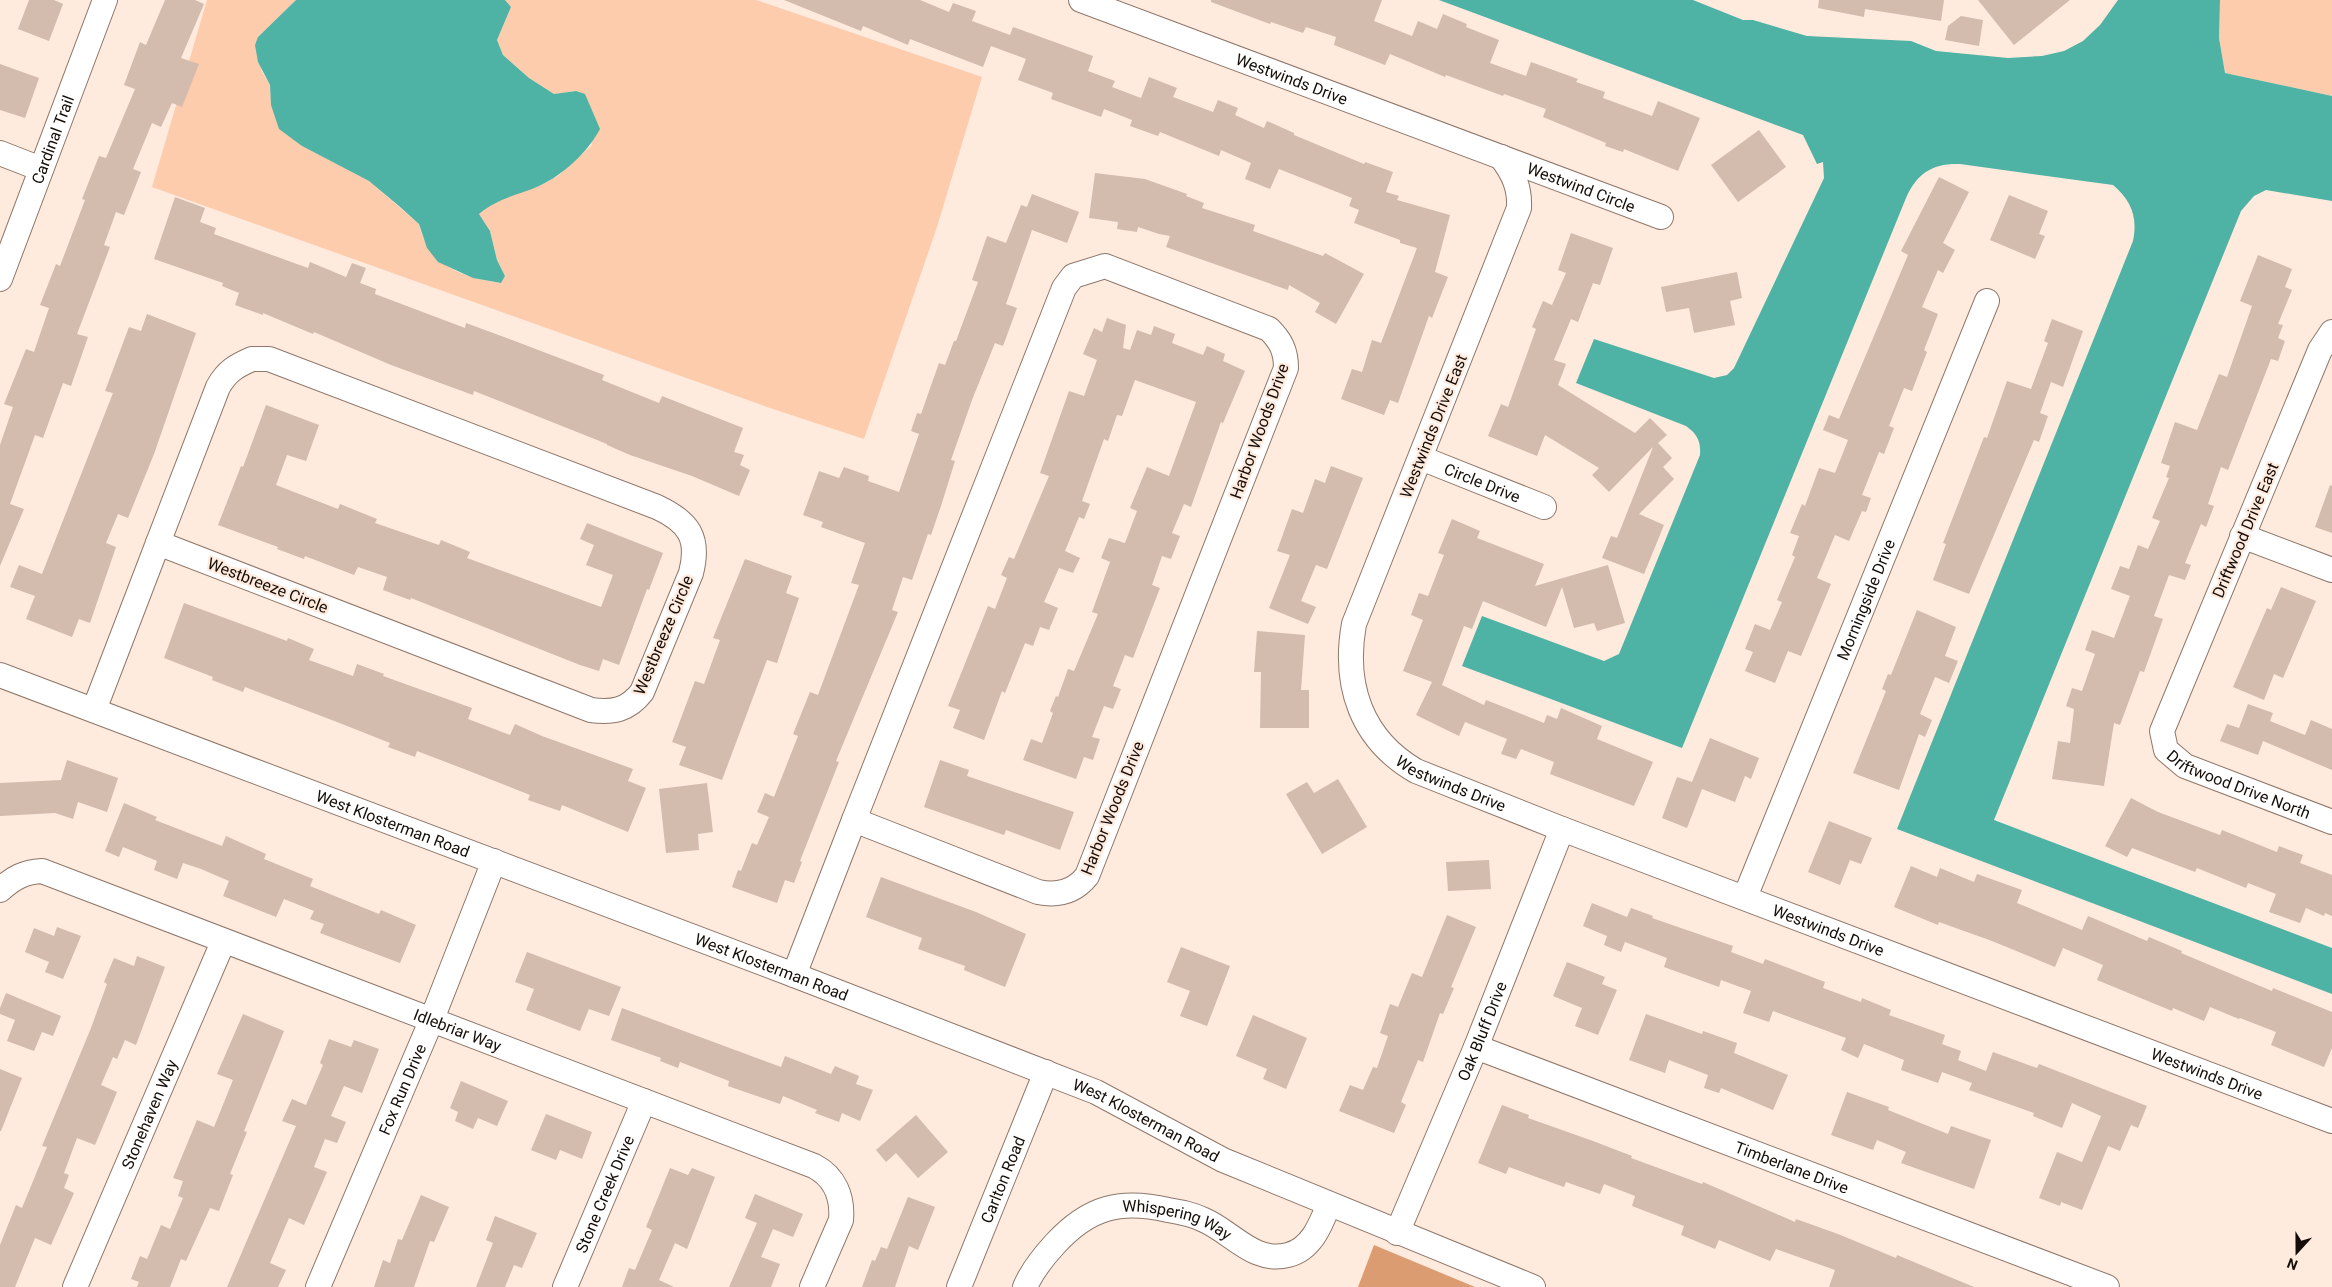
<svg xmlns="http://www.w3.org/2000/svg" width="2332" height="1287" font-family="Roboto,sans-serif">
<rect width="100%" height="100%" fill="#ffeade"/>
<!-- green -->
<g fill="#fcccad">
<path d="M207,0H296L258,37L261,70L270,85L271,105L302,146L369,181L419,224C428,266 463,278 501,283L505,276L497,260L490,231L479,214L495,201L539,186L558,176L592,145L576,91L554,94L529,78L503,55L497,40L511,7L505,0H756L982,77L937,227L864,439L770,408L152,187Z"/>
<path d="M2220,0H2332V96L2225,73L2219,38Z"/>
</g>
<!-- forest -->
<path fill="#dc9c72" d="M1374,1245L1475,1287H1358Z"/>
<!-- water -->
<g fill="#4eb2a4">
<path d="M296,0H505L511,7L497,40L503,55L529,78L554,94L576,91L585,94L600,129C588,152 563,175 539,186C516,196 500,197 479,214L490,231L497,260L505,276L501,283L473,278L438,262L427,248L419,224L399,206L369,181L302,146L279,129L271,105L270,85L258,62L255,45L258,37Z"/>
<path d="M1439,0H1693L1743,20H1753L1807,36L1911,41L1936,51L2008,58L2042,56L2064,51L2083,41L2100,25L2118,0H2220L2219,38L2225,73L2332,96V201L2266,190L2254,196L2241,211L1994,820L2332,948V994L1897,829L2133,241C2138,217 2131,200 2113,185L1960,164C1933,163 1917,173 1906,198L1682,748L1462,666L1482,616L1604,661L1619,654L1700,455C1701,441 1697,434 1686,426L1576,383L1594,339L1714,378L1727,375L1734,368L1824,178L1823,162L1817,164L1803,135Z"/>
</g>
<!-- building -->
<g fill="#d3bbad">
<path d="M29,0H54L63,4L49,41L18,29Z"/>
<path d="M165,0H195L204,4L181,58L199,64L182,107L172,103L161,127L152,123L133,169L141,172L124,215L116,212L104,245L110,247L77,334L88,337L71,386L63,383L43,438L35,435L10,504L24,509L0,566V445L13,407L4,404L26,349L34,352L49,308L40,305L56,264L60,266L85,200L82,199L99,156L106,158L135,89L124,85L140,42L146,45Z"/>
<path d="M784,0H920L949,12L953,3L976,11L972,21L1010,35L1013,27L1093,56L1088,71L1115,81L1112,87L1141,98L1149,77L1177,88L1173,97L1213,112L1218,100L1238,108L1235,115L1264,128L1267,121L1294,133V135L1364,164L1365,162L1393,172L1386,192L1399,196L1397,200L1450,215L1435,272L1448,277L1432,318L1429,316L1398,403L1390,400L1384,415L1341,399L1352,369L1362,372L1372,340L1381,343L1417,248L1400,243V240L1354,223L1359,210L1349,206L1352,198L1279,169L1270,189L1245,179L1251,163L1221,150L1219,156L1160,132L1158,136L1130,126L1132,120L1104,109L1101,117L1051,99L1053,93L1018,80L1026,59L991,46L983,67L910,39L908,45L863,26L861,31Z"/>
<path d="M1211,0H1382L1374,21L1412,36L1418,21L1437,29L1443,14L1467,24L1466,27L1499,40L1490,63L1526,76L1531,62L1578,79L1576,82L1605,92L1603,98L1652,116L1658,101L1700,118L1678,171L1624,149L1623,152L1605,146L1606,143L1543,117L1546,109L1504,94L1503,96L1446,75L1445,77L1390,54L1385,65L1334,45L1336,37L1306,27L1303,33L1271,22L1270,24L1211,2Z"/>
<path d="M1819,0H1944L1941,21L1865,9L1864,17L1818,8Z"/>
<path d="M1978,0H2070L2014,45Z"/>
<path d="M1961,16L1983,20L1979,46L1945,40L1948,26Z"/>
<path d="M0,64L39,78L25,118L0,110Z"/>
<path d="M1759,130L1786,167L1738,202L1711,165Z"/>
<path d="M1095,173L1145,179L1187,194L1186,196L1204,203L1202,208L1255,225L1253,231L1323,256L1325,253L1364,274L1336,324L1315,312L1320,303L1289,285L1288,290L1166,247L1170,236L1159,234L1138,227L1137,232L1117,229L1118,222L1089,218Z"/>
<path d="M1939,177L1969,192L1943,243L1955,250L1943,273L1938,270L1922,307L1938,314L1924,350L1927,352L1912,391L1904,388L1889,426L1894,428L1884,454L1879,452L1862,495L1871,498L1866,512L1862,511L1849,541L1835,535L1817,578L1831,584L1801,656L1788,651L1775,683L1745,671L1753,652L1745,649L1755,624L1770,630L1782,602L1777,600L1795,557L1792,555L1799,536L1790,533L1802,504L1805,506L1819,468L1835,473L1848,440L1823,430L1829,415L1839,419L1908,255L1901,251Z"/>
<path d="M1032,194L1079,212L1067,243L1032,230L1006,304L1017,308L1003,346L995,343L972,400L951,460L955,461L941,506L931,535L928,534L912,580L903,577L892,610L898,612L836,761L839,762L800,861L802,862L794,883L785,880L777,903L732,887L738,870L741,871L752,843L757,845L769,817L757,812L765,793L774,797L798,736L793,734L810,692L818,695L859,585L851,583L865,543L821,527L823,522L803,515L819,471L839,478L844,467L869,476L868,481L899,492L919,434L911,431L917,413L921,414L939,363L945,365L954,341H956L978,282L972,280L987,236L1006,243L1021,205L1027,207Z"/>
<path d="M2009,195L2048,211L2039,234L2045,236L2035,259L1990,240Z"/>
<path d="M175,197L205,208L200,222L216,228L214,234L308,268L310,262L346,277L352,263L366,268L360,283L376,289L375,294L465,328L466,323L512,340L604,375L602,380L659,403L662,396L743,428L734,452L744,455L740,465L750,470L739,496L692,476L630,455L607,445V444L474,391L473,395L391,365L314,332L313,334L263,313V315L235,305L239,293L222,286L223,283L154,259Z"/>
<path d="M1571,233L1613,248L1600,285L1593,283L1578,322L1571,319L1554,360L1566,364L1558,385L1635,433L1650,418L1667,435L1658,443L1672,458L1663,467L1674,479L1639,514L1664,525L1644,574L1602,558L1611,536L1617,538L1653,447L1609,492L1592,475L1599,468L1545,435L1537,456L1488,436L1501,404L1508,407L1536,329L1532,327L1543,301L1552,305L1566,273L1558,270Z"/>
<path d="M2258,255L2292,269L2285,287L2292,290L2278,324L2283,325L2278,338L2285,341L2278,361L2271,359L2228,470L2221,467L2208,504L2214,506L2206,527L2201,524L2185,563L2191,565L2185,580L2169,575L2154,616L2163,619L2144,672L2140,671L2120,725L2114,723L2104,786L2052,779L2058,741L2070,743L2074,709L2066,706L2072,688L2082,691L2095,654L2085,650L2092,630L2114,638L2130,596L2111,589L2120,566L2129,569L2138,545L2148,549L2160,521L2152,518L2169,478L2166,477L2170,466L2161,463L2175,422L2197,430L2219,374L2227,377L2252,306L2240,301Z"/>
<path d="M1737,272L1742,298L1730,301L1735,325L1694,333L1689,308L1666,312L1661,287Z"/>
<path d="M147,314L196,333L154,454L128,518L118,514L106,543L116,547L90,623L79,619L72,637L26,619L35,596L10,587L19,565L42,574L113,393L105,391L129,327L141,331Z"/>
<path d="M1107,318L1126,325L1123,348L1130,350L1137,330L1151,335L1154,326L1175,334L1172,343L1203,355L1207,346L1225,354L1223,361L1245,371L1223,423L1221,422L1191,507L1184,504L1172,533L1180,536L1171,559L1162,556L1152,585L1160,588L1133,658L1125,655L1113,686L1121,689L1113,709L1104,706L1092,737L1100,739L1093,760L1084,757L1076,779L1023,760L1031,739L1042,743L1053,713L1050,711L1056,696L1058,697L1068,669L1074,671L1098,614L1092,612L1110,562L1101,558L1109,538L1125,543L1137,511L1130,508L1147,467L1169,476L1196,402L1135,380L1122,416L1117,415L1108,441L1104,439L1082,501L1090,504L1084,519L1079,517L1065,551L1080,558L1073,573L1059,568L1044,602L1058,608L1049,630L1040,627L1033,646L1025,643L1005,693L1002,691L984,740L953,728L960,710L948,706L988,606L995,609L1007,578L1001,575L1009,557L1014,559L1049,476L1040,473L1069,391L1084,396L1097,360L1083,354L1094,328L1102,332Z"/>
<path d="M2052,319L2083,331L2063,387L2051,382L2040,413L2048,416L2039,442L2034,440L1969,594L1933,580L1946,544L1943,543L1984,437L1987,438L2007,381L2031,389L2048,343L2044,341Z"/>
<path d="M266,405L319,425L306,461L287,455L276,485L338,509L340,504L377,519L375,523L439,545L441,540L470,552L467,558L601,607L613,575L586,565L594,545L580,539L587,523L663,553L649,590L647,589L619,665L603,659L599,671L580,665L411,598L410,600L383,590L387,577L358,567L354,575L305,556L304,559L277,549L278,547L218,525L241,466L243,467Z"/>
<path d="M1331,466L1363,478L1327,569L1316,565L1301,601L1316,607L1308,624L1269,608L1290,555L1277,551L1292,509L1303,513L1315,479L1325,483Z"/>
<path d="M2330,485L2332,486V533L2315,527Z"/>
<path d="M1452,519L1480,531L1477,538L1544,564L1535,586L1608,565L1625,623L1597,631L1594,623L1574,628L1562,587L1546,627L1483,601L1472,629L1464,626L1442,685L1484,705L1486,700L1544,723L1547,715L1557,719L1561,708L1602,726L1597,739L1653,762L1634,806L1550,774L1554,762L1521,749L1516,759L1501,754L1507,739L1465,722L1459,736L1416,715L1432,682L1403,671L1423,620L1411,615L1419,593L1428,596L1444,555L1438,553Z"/>
<path d="M745,559L792,576L786,593L799,598L777,663L767,660L722,780L679,765L686,747L672,742L695,681L704,684L720,640L713,638Z"/>
<path d="M2281,587L2316,601L2283,678L2274,674L2264,700L2233,687L2267,608L2271,610Z"/>
<path d="M184,603L287,641L288,638L314,649L309,660L353,676L357,664L384,674L383,676L472,708L468,719L510,735L515,724L542,736L633,769L628,781L646,788L628,832L562,805L560,811L528,800L530,795L464,769L417,751L415,757L388,747L390,743L337,722L245,687L243,692L212,680L213,677L164,658Z"/>
<path d="M1917,610L1956,627L1945,656L1958,661L1949,683L1935,677L1920,714L1932,720L1925,737L1919,734L1899,790L1853,773L1886,691L1882,689L1888,674L1891,675Z"/>
<path d="M1257,631L1305,635L1301,690H1309V728H1260L1261,672H1254Z"/>
<path d="M2248,704L2273,713L2270,721L2305,735L2311,720L2332,729V770L2263,741L2258,755L2220,741L2227,724L2239,728Z"/>
<path d="M1710,738L1759,758L1751,779L1745,776L1735,802L1702,789L1687,828L1662,818L1677,777L1692,782Z"/>
<path d="M67,760L118,778L107,812L78,802L73,819L55,813L0,816V783L61,780Z"/>
<path d="M940,760L969,770L967,776L1074,812L1060,850L1006,830L1004,835L924,807Z"/>
<path d="M1338,779L1367,827L1322,854L1286,794L1307,782L1314,793Z"/>
<path d="M707,783L713,832L698,834L699,850L666,853L659,789Z"/>
<path d="M2131,798L2158,812L2220,835L2222,830L2277,852L2279,846L2303,855L2300,863L2332,875V916L2325,913L2324,916L2306,908L2300,923L2269,912L2276,894L2248,883L2246,888L2197,868L2195,872L2132,848L2127,857L2105,846Z"/>
<path d="M124,803L157,817L155,820L222,846L226,836L266,854L264,859L313,879L310,886L379,914L381,910L416,925L400,963L320,933L324,924L310,919L314,911L284,899L276,917L223,896L229,881L201,869L183,863L177,879L154,870L157,861L123,847L119,857L105,851Z"/>
<path d="M1829,821L1872,838L1861,864L1850,860L1840,885L1808,872Z"/>
<path d="M1489,860L1491,889L1448,891L1446,862Z"/>
<path d="M1911,866L1937,877L1940,868L1974,882L1977,874L2022,890L2017,903L2082,930L2088,916L2147,941L2149,937L2182,951L2181,953L2272,991L2273,988L2332,1012V1048L2324,1067L2271,1045L2276,1032L2240,1018L2239,1019L2210,1007L2204,1021L2173,1008L2172,1011L2097,980L2103,965L2063,948L2055,967L1992,941L1939,922L1938,925L1894,907Z"/>
<path d="M881,877L976,912L1026,934L1005,987L964,970L965,966L918,949L922,938L866,917Z"/>
<path d="M1592,903L1627,917L1631,908L1653,916L1652,918L1733,946L1731,952L1763,964L1765,959L1825,982L1823,988L1861,1002L1862,998L1891,1010L1889,1015L1945,1035L1942,1044L1961,1051L1958,1060L1986,1071L1993,1052L2037,1068L2039,1064L2147,1106L2138,1128L2131,1125L2120,1151L2108,1146L2082,1210L2061,1202L2060,1206L2039,1198L2057,1152L2082,1162L2101,1116L2072,1103L2062,1128L2033,1116L2034,1113L1969,1090L1972,1083L1942,1072L1938,1083L1901,1070L1904,1060L1864,1044L1858,1058L1841,1050L1846,1038L1773,1011L1769,1022L1743,1013L1751,991L1721,980L1719,987L1664,967L1667,958L1625,942L1621,952L1604,945L1607,936L1583,926Z"/>
<path d="M1447,915L1476,927L1451,987L1454,988L1443,1014L1440,1013L1423,1062L1418,1060L1401,1102L1406,1105L1394,1133L1339,1111L1350,1085L1363,1090L1373,1067L1377,1068L1388,1036L1380,1033L1390,1004L1398,1007L1412,973L1422,977Z"/>
<path d="M57,927L81,936L63,979L45,972L49,962L25,952L34,928L54,936Z"/>
<path d="M1181,947L1230,966L1207,1026L1180,1016L1190,991L1167,982Z"/>
<path d="M527,952L621,987L609,1016L589,1009L580,1031L526,1010L534,989L515,982Z"/>
<path d="M137,956L165,967L136,1045L125,1040L117,1059L113,1057L101,1085L117,1092L108,1114L95,1145L77,1138L64,1173L69,1175L64,1188L74,1193L51,1245L35,1238L15,1287H0V1245L16,1205L22,1208L47,1147L42,1146L91,1028L107,984L104,982L114,958L134,966Z"/>
<path d="M1567,962L1605,977L1602,984L1617,990L1598,1035L1575,1026L1582,1008L1553,996Z"/>
<path d="M6,993L61,1016L53,1036L42,1032L34,1051L7,1041L15,1020L0,1014V1008Z"/>
<path d="M622,1008L781,1067L785,1056L831,1074L835,1066L859,1076L856,1084L873,1090L860,1121L842,1113L839,1122L815,1113L817,1110L783,1096L780,1104L728,1086L729,1081L680,1062L678,1068L660,1061L661,1058L611,1040Z"/>
<path d="M243,1014L284,1031L244,1131L247,1132L230,1174L233,1175L219,1211L210,1208L186,1261L181,1259L170,1287H137L139,1282L131,1279L140,1256L147,1259L161,1225L170,1229L183,1198L178,1196L183,1181L173,1178L197,1120L214,1127L233,1080L217,1074Z"/>
<path d="M1646,1014L1702,1034L1703,1031L1737,1043L1734,1053L1788,1075L1773,1110L1721,1088L1719,1093L1704,1088L1708,1075L1669,1060L1665,1073L1629,1060Z"/>
<path d="M1253,1015L1307,1038L1286,1089L1263,1079L1267,1069L1236,1056Z"/>
<path d="M329,1039L351,1047L354,1040L379,1049L362,1093L344,1086L331,1116L346,1122L337,1143L325,1139L314,1167L327,1172L304,1225L289,1218L270,1263L286,1270L278,1287H227L296,1126L282,1121L292,1099L306,1105L323,1065L320,1063Z"/>
<path d="M0,1069L22,1078L1,1131H0Z"/>
<path d="M461,1081L508,1101L497,1126L478,1118L473,1129L455,1121L458,1112L450,1108Z"/>
<path d="M1847,1092L1889,1107L1888,1110L1948,1134L1951,1126L1991,1140L1974,1189L1901,1163L1906,1152L1877,1140L1873,1150L1831,1135Z"/>
<path d="M1502,1105L1529,1115L1528,1118L1593,1141L1632,1156L1631,1158L1702,1184L1703,1182L1795,1222L1796,1219L1838,1234L1896,1258L1897,1255L1974,1287H1829L1835,1270L1776,1249L1770,1261L1719,1240L1715,1249L1681,1235L1684,1226L1632,1206L1635,1196L1604,1184L1600,1194L1566,1182L1564,1187L1509,1167L1506,1174L1478,1163Z"/>
<path d="M546,1114L592,1132L582,1159L560,1150L556,1160L531,1150Z"/>
<path d="M916,1115L948,1152L918,1178L896,1153L886,1162L876,1150Z"/>
<path d="M670,1168L688,1175L692,1168L715,1177L687,1249L675,1243L659,1280L674,1287H622L629,1268L635,1270L652,1230L646,1227Z"/>
<path d="M755,1194L803,1214L793,1237L773,1229L761,1257L780,1264L771,1287H729L757,1223L745,1218Z"/>
<path d="M421,1195L449,1207L434,1242L430,1241L414,1287H374L383,1260L390,1263L398,1239L402,1240Z"/>
<path d="M908,1197L935,1207L918,1250L909,1246L895,1287H862L872,1260L875,1261L881,1247L887,1249Z"/>
<path d="M495,1216L537,1233L522,1268L514,1265L505,1287H476L493,1243L486,1240Z"/>
</g>
<g fill="none" stroke-linecap="round" stroke-linejoin="round">
<defs>
<g id="minor">
<path id="s1" d="M1081,0L1661,217"/>
<path d="M0,153L41,169"/>
<path id="s2" d="M1501,157C1514,174 1520,188 1519,208L1354,624C1343,685 1361,739 1416,771L1562,829L2332,1121"/>
<path d="M1105,266L1269,329C1281,341 1286,351 1286,368L1087,876C1074,892 1058,896 1038,892L854,820L1064,288L1073,276Z"/>
<path id="s3" d="M0,279L105,0"/>
<path id="s4" d="M2332,332L2320,350L2162,731L2166,750L2185,766L2332,822"/>
<path d="M252,359H269L657,507C689,522 700,538 691,573L642,692C628,710 613,713 591,710L158,543L218,387C227,371 236,366 252,359Z"/>
<path id="s5" d="M1421,458L1544,507"/>
<path d="M2242,536L2332,570"/>
<path id="s6" d="M0,675L794,975L1096,1092L1223,1160L1533,1287"/>
<path d="M94,710L158,543"/>
<path id="s7" d="M0,890C13,878 24,872 42,871L814,1166C835,1177 843,1197 841,1220L812,1287"/>
<path id="s8" d="M1745,897L1987,301"/>
<path d="M794,975L854,820"/>
<path id="s9" d="M1476,1047L2107,1287"/>
<path id="s10" d="M1397,1233L1476,1047L1562,829"/>
<path id="s11" d="M75,1287L223,942"/>
<path id="s12" d="M318,1287L432,1019L494,861"/>
<path id="s13" d="M565,1287L644,1101"/>
<path id="s14" d="M959,1287L1046,1072"/>
<path id="s15" d="M1025,1287C1032,1271 1043,1257 1055,1244C1089,1207 1120,1199 1168,1210C1180,1212 1192,1214 1204,1220C1232,1232 1254,1264 1288,1255C1312,1249 1321,1224 1329,1204"/>
</g>
</defs>
<!-- minor casing -->
<use href="#minor" stroke="#8e786a" stroke-width="26"/>
<!-- minor -->
<use href="#minor" stroke="#fff" stroke-width="24"/>
</g>
<g text-anchor="middle" stroke-width="4.5" stroke-linejoin="round" paint-order="stroke">
<!-- street labels -->
<g font-size="16" fill="#150d08" stroke="#ffeade">
<text dy="6" stroke="none"><textPath href="#s1" startOffset="225">Westwinds Drive</textPath></text>
<text dy="6" stroke="none"><textPath href="#s3" startOffset="149">Cardinal Trail</textPath></text>
<text dy="6" stroke="none"><textPath href="#s1" startOffset="534">Westwind Circle</textPath></text>
<text transform="translate(1433 426) rotate(-68)" y="6">Westwinds Drive East</text>
<text transform="translate(1259 431) rotate(-70)" y="6">Harbor Woods Drive</text>
<text dy="6" stroke="none"><textPath href="#s5" startOffset="66">Circle Drive</textPath></text>
<text transform="translate(2245 530) rotate(-67)" y="6">Driftwood Drive East</text>
<text transform="translate(268 585) rotate(21)" y="6">Westbreeze Circle</text>
<text dy="6" stroke="none"><textPath href="#s8" startOffset="321">Morningside Drive</textPath></text>
<text transform="translate(663 635) rotate(-67)" y="6">Westbreeze Circle</text>
<text dy="6" stroke="none"><textPath href="#s4" startOffset="535">Driftwood Drive North</textPath></text>
<text dy="6" stroke="none"><textPath href="#s2" startOffset="711">Westwinds Drive</textPath></text>
<text transform="translate(1112 808) rotate(-68)" y="6">Harbor Woods Drive</text>
<text dy="6" stroke="none"><textPath href="#s6" startOffset="420">West Klosterman Road</textPath></text>
<text dy="6" stroke="none"><textPath href="#s2" startOffset="1116">Westwinds Drive</textPath></text>
<text dy="6" stroke="none"><textPath href="#s6" startOffset="825">West Klosterman Road</textPath></text>
<text dy="6" stroke="none"><textPath href="#s7" startOffset="492">Idlebriar Way</textPath></text>
<text dy="6" stroke="none"><textPath href="#s10" startOffset="219">Oak Bluff Drive</textPath></text>
<text dy="6" stroke="none"><textPath href="#s2" startOffset="1521">Westwinds Drive</textPath></text>
<text dy="6" stroke="none"><textPath href="#s12" startOffset="215">Fox Run Drive</textPath></text>
<text dy="6" stroke="none"><textPath href="#s11" startOffset="188">Stonehaven Way</textPath></text>
<text dy="6" stroke="none"><textPath href="#s6" startOffset="1230">West Klosterman Road</textPath></text>
<text dy="6" stroke="none"><textPath href="#s9" startOffset="338">Timberlane Drive</textPath></text>
<text dy="6" stroke="none"><textPath href="#s14" startOffset="116">Carlton Road</textPath></text>
<text dy="6" stroke="none"><textPath href="#s13" startOffset="101">Stone Creek Drive</textPath></text>
<text dy="6" stroke="none"><textPath href="#s15" startOffset="189">Whispering Way</textPath></text>
</g>
</g>
<!-- north arrow -->
<g transform="translate(2297 1252) rotate(201)" stroke="#ffeade" stroke-width="4" paint-order="stroke">
<path d="M0-4L9 19L0 12L-9 19Z" fill="#150d08"/>
<text y="-8" font-size="14" font-weight="bold" text-anchor="middle" fill="#150d08">N</text>
</g>
</svg>
